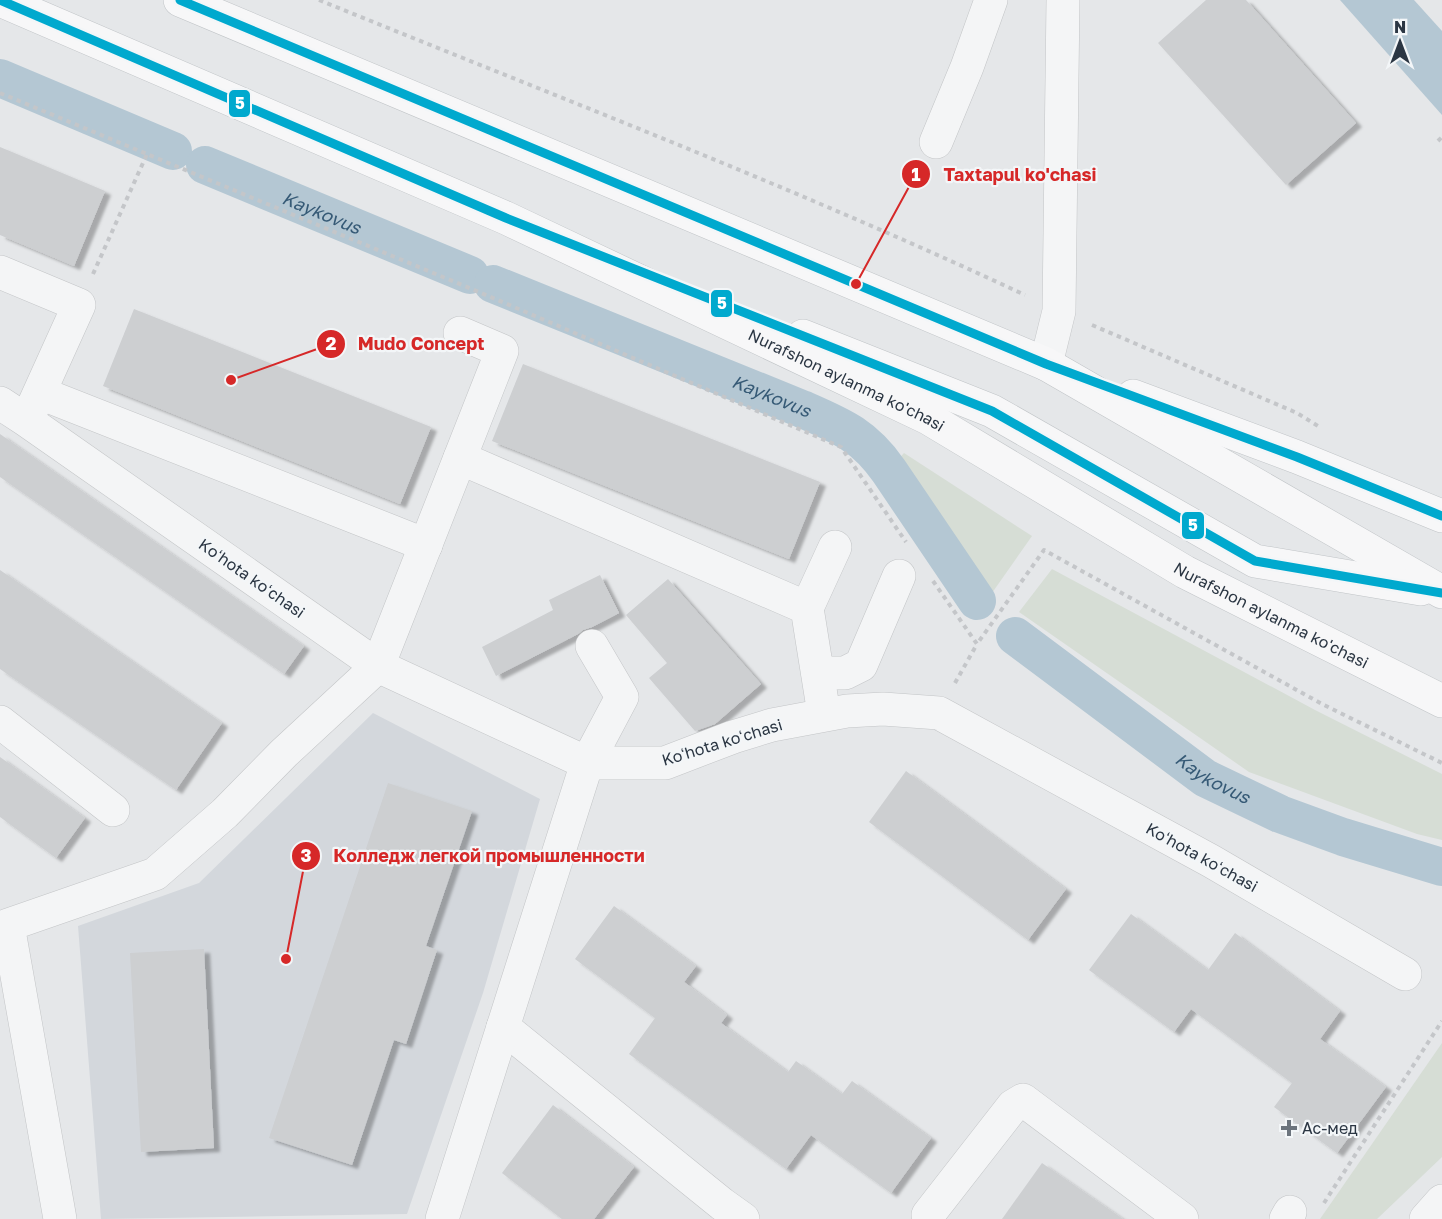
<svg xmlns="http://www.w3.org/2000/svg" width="1442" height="1219" font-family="'Golos Text',sans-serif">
<defs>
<filter id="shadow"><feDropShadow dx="6" dy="4" stdDeviation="1.5" flood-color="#0004"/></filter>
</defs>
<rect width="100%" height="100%" fill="#e5e7e9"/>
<!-- built -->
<path fill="#d3d7dc" d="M373,713L540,799L483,993L407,1214L101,1219L78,926L199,883Z"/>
<!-- green -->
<g fill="#d6ddd5">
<path d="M904,453L1032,536L992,593L974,579L894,464Z"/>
<path d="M1052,569L1315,710L1442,774V840L1417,834L1249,772L1019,612Z"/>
<path d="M1442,1043V1157L1377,1219H1320Z"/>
</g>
<!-- water -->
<path fill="#b4c7d3" d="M1340,0H1414L1442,31V115Z"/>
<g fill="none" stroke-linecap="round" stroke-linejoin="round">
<!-- canal -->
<g stroke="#b4c7d3" stroke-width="38">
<path d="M0,78L173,151"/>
<path id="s1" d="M205,165L470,275"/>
<path id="s2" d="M493,284L802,409C841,426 864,435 889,471L977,601"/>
<path id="s3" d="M1015,636L1205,778L1280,814L1343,837L1442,867"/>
</g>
</g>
<!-- building -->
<g fill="#cdcfd1" filter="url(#shadow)">
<path d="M1206,0H1246L1356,123L1286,185L1158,43Z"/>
<path d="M0,147L105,191L74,266L0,235Z"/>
<path d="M134,309L431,427L400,504L103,386Z"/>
<path d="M523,364L820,482L789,559L492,441Z"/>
<path d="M0,434L304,646L284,674L0,477Z"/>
<path d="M0,570L222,723L176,790L0,669Z"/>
<path d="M600,575L619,613L592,627L583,630L578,634L496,676L482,647L553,610L549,600Z"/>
<path d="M668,579L761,684L715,724L695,731L649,678L667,663L626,615Z"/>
<path d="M0,757L85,818L56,858L0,817Z"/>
<path d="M906,771L1066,889L1028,940L869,822Z"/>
<path d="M388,783L472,811L426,946L437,950L406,1044L394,1040L352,1165L269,1138Z"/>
<path d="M614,906L696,966L684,982L727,1015L721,1023L788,1072L796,1061L842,1094L852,1081L931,1138L891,1193L811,1135L786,1169L629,1054L655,1018L575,959Z"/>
<path d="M1131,914L1208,970L1235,933L1340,1011L1320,1039L1386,1087L1337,1153L1274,1107L1292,1083L1191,1009L1174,1032L1089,970Z"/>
<path d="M204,949L214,1148L141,1152L130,953Z"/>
<path d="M553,1105L634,1167L594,1219H562L502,1173Z"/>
<path d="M1042,1163L1123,1219H1002Z"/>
</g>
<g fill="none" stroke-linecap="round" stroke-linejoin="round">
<defs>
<g id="minor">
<path d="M936,142L967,67L991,0"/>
<path d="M0,272L79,305L31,411"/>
<path d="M1046,364L1059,311L1063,0"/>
<path d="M40,393L426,545"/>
<path d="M0,403L26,420L378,666L587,763H665L733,737L772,725L847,711L883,709L939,713L1211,861L1405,974"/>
<path d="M460,458L807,608L824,714"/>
<path d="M807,608L835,547"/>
<path d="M818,673H845L861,665L899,576"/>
<path d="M0,722L113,810"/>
<path d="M503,1027L722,1204L743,1219"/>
<path d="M928,1215L1013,1106L1023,1100L1182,1219"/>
<path d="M60,1219L8,925L155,874L225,813L284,753L378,666L502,351L460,333"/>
<path d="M442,1219L587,763L622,697L592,646"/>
<path d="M1286,1219L1290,1212"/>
<path d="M1426,1219L1442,1201"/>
</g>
<g id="major">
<path id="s4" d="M0,0L506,218L928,418L1185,572L1442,701"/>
<path d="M180,0L1046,364L1442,592"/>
<path d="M803,336L992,411L1255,561L1421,589"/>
<path d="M1133,396L1297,457L1442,516"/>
</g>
</defs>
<!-- minor casing -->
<use href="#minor" stroke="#c3c5c7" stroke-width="34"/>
<!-- major casing -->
<use href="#major" stroke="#c0c4c7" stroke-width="34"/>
<!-- path -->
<g stroke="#c4c6c9" stroke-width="4" stroke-dasharray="4.5 4.5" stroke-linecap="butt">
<path d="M319,0C555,96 794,187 1025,295"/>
<path d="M0,93L479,292L841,447L906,542"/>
<path d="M1438,141L1442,137"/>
<path d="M93,274L147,154"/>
<path d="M1092,325L1297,413L1318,426"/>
<path d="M933,581L977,644L1044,550L1322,704L1442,763"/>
<path d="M955,683L977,644"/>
<path d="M1324,1203L1442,1021"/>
</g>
<!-- minor -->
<use href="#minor" stroke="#f4f5f6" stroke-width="33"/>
<!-- major -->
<use href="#major" stroke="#f7f7f8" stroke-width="33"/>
<defs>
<g id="bus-1">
<path d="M0,0L506,218L992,411L1255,561L1442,593"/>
<path d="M180,0L1046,364L1297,457L1442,516"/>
</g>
</defs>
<!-- bus-1 casing -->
<use href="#bus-1" stroke="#f3f6f8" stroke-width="14"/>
<!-- bus-1 -->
<use href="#bus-1" stroke="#00a9ce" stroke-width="9"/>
</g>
<!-- markers -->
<path fill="#6c747d" stroke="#f3f6f8" stroke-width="2" d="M1286 1119h6v6h6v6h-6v6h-6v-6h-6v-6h6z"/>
<g text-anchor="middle" stroke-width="4.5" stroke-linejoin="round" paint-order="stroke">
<!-- street labels -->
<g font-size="16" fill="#2b3643" stroke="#f3f6f8">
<text dy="6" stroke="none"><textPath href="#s4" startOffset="928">Nurafshon aylanma ko'chasi</textPath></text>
<text transform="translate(252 578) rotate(35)" y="6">Koʻhota koʻchasi</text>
<text dy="6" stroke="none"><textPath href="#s4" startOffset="1414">Nurafshon aylanma ko'chasi</textPath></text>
<text transform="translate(722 742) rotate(-17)" y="6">Koʻhota koʻchasi</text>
<text transform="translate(1202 857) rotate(29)" y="6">Koʻhota koʻchasi</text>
</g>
<!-- poi labels -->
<g font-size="16" fill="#2b3643" stroke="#f3f6f8" text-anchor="start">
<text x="1302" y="1134">Ас-мед</text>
</g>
<!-- water labels -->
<g font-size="18" font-style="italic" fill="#365a76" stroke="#f3f6f8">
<text dy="6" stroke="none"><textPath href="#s1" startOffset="126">Kaykovus</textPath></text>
<text dy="6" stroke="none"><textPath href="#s2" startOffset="300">Kaykovus</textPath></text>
<text dy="6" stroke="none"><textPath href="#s3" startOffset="244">Kaykovus</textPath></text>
</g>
</g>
<!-- callouts -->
<path fill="none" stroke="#d62828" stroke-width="2" d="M856 284L916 174M231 380L331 344M286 959L306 856"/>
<g fill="#d62828" stroke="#f3f6f8" stroke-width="2">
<circle cx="856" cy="284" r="6"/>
<circle cx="231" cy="380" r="6"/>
<circle cx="286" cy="959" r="6"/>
<circle cx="916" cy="174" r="15"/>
<circle cx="331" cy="344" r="15"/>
<circle cx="306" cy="856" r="15"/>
</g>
<g font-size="18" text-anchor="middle" font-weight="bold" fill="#fff">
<text x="916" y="181">1</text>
<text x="331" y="350">2</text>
<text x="306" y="862">3</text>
</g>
<g font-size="18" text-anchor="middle" font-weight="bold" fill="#d62828" stroke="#f3f6f8" stroke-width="4.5" stroke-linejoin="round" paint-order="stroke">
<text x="1020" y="181">Taxtapul ko'chasi</text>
<text x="421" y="350">Mudo Concept</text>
<text x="489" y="862">Колледж легкой промышленности</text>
</g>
<g stroke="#f3f6f8" stroke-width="2">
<rect x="228" y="89" width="23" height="29" rx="6" fill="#00a9ce"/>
<rect x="710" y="289" width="23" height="29" rx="6" fill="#00a9ce"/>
<rect x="1181" y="511" width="24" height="29" rx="6" fill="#00a9ce"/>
</g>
<g font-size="16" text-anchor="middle" font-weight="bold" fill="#fff">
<text x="240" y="109">5</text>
<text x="722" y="309">5</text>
<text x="1193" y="531">5</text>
</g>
<!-- north arrow -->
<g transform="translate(1400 42)" stroke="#f3f6f8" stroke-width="4.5" paint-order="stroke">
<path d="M0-4.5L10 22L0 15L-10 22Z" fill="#2b3643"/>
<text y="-9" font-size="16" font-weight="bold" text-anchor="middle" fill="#2b3643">N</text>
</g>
</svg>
